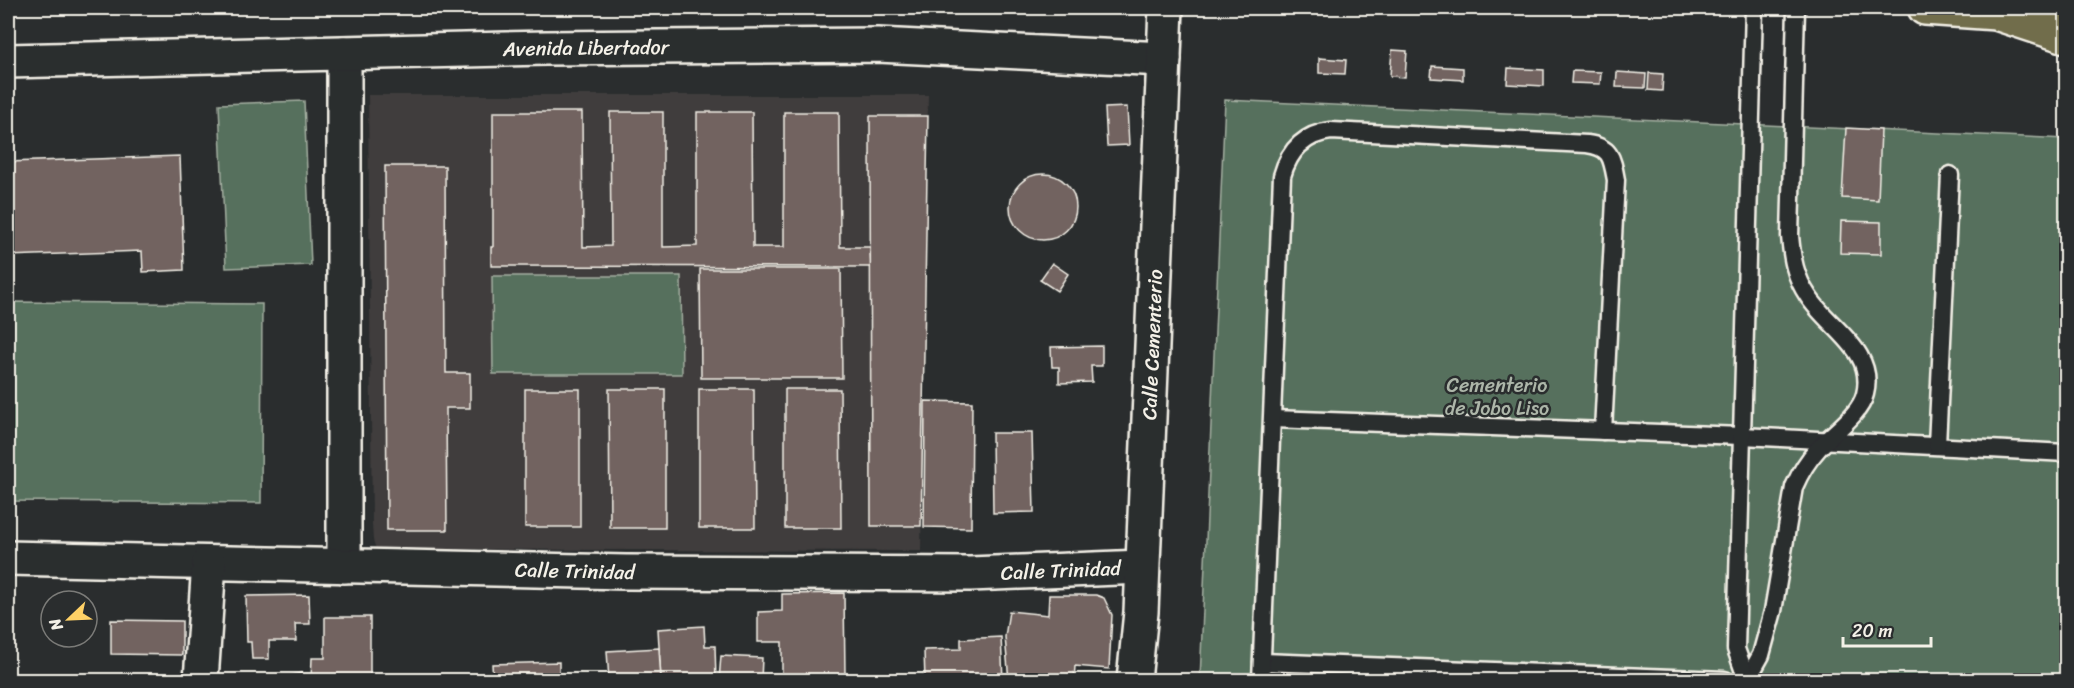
<svg xmlns="http://www.w3.org/2000/svg" width="2074" height="688" font-family="Sriracha,sans-serif">
<rect width="100%" height="100%" fill="#2a2d2e"/>
<filter id="ink" filterUnits="userSpaceOnUse"><feTurbulence type="fractalNoise" baseFrequency=".0167" numOctaves="2"/><feDisplacementMap in="SourceGraphic" scale="12" xChannelSelector="R" yChannelSelector="G"/><feConvolveMatrix kernelMatrix="1 2 1 2 8 2 1 2 1" color-interpolation-filters="sRGB"/></filter>
<g filter="url(#ink)">
<!-- built -->
<path fill="#403d3d" d="M368,95H928L921,551L376,549L373,540L372,524Z"/>
<!-- green -->
<g fill="#566f5d" stroke="#a5b0a2" stroke-width="1.5">
<path d="M1225,100L2066,139V680H1200Z"/>
<path d="M304,101L311,265L226,268L219,104Z"/>
<path d="M492,276H681L682,374H493Z"/>
<path d="M8,302L262,304L261,503L8,501Z"/>
</g>
<!-- building -->
<g fill="#726361" stroke="#f4f1e8" stroke-width="1.5">
<path d="M1392,50L1407,51L1405,77L1390,76Z"/>
<path d="M1319,58L1346,60L1345,74L1319,73Z"/>
<path d="M1432,66L1463,68V80L1431,78Z"/>
<path d="M1508,68L1544,70V86L1507,84Z"/>
<path d="M1572,71L1601,72L1600,84L1571,83Z"/>
<path d="M1617,72L1646,74L1645,88L1616,87Z"/>
<path d="M1649,73L1663,74L1662,91L1648,90Z"/>
<path d="M1127,107L1129,145L1107,146L1105,108Z"/>
<path d="M493,112H582L583,247L611,246L610,112H663V247L697,246V112H752L753,247H784V112H839L840,247H870L871,267L491,266V247H493Z"/>
<path d="M870,116H928L921,526H871Z"/>
<path d="M1846,128L1881,130L1878,200L1842,198Z"/>
<path d="M180,156L184,270L143,272L142,251L8,256V162Z"/>
<path d="M385,166H445L446,373H470V408H446L447,530H387Z"/>
<circle cx="1043" cy="207" r="33"/>
<path d="M1841,221L1881,222V254L1840,253Z"/>
<path d="M1052,263L1068,274L1057,291L1040,280Z"/>
<path d="M700,269H841L842,378H701Z"/>
<path d="M1102,346V366H1091L1092,382L1059,383V367H1052L1051,347Z"/>
<rect x="525" y="389" width="55" height="138"/>
<path d="M609,389H665V528H610Z"/>
<path d="M699,389H754L755,528H699Z"/>
<path d="M785,389H840L841,528H785Z"/>
<path d="M925,401L972,402L971,528L924,527Z"/>
<path d="M992,433H1032L1034,512L993,513Z"/>
<path d="M844,593L845,675L782,676V642H758V612L782,611V594Z"/>
<path d="M309,595L310,624H295L296,641H269V659H252L251,642H247L246,596Z"/>
<path d="M1049,595H1096L1104,598L1112,615L1109,669L1075,666L1074,680H1009L1005,637L1009,611L1048,615Z"/>
<path d="M325,617H370V680H311L312,658H325Z"/>
<path d="M111,620L182,621V655L111,654Z"/>
<path d="M704,626L705,646H715L716,680H661L658,629Z"/>
<path d="M1001,637L1003,680H925L924,650L961,649V639Z"/>
<path d="M659,648L661,680H609L607,651Z"/>
<path d="M721,656L762,658L761,680H719Z"/>
<path d="M559,662V680H493L492,664Z"/>
<path d="M302,673L303,680H269Z"/>
</g>
<g fill="none" stroke-linecap="round" stroke-linejoin="round">
<defs>
<g id="service">
<path d="M1273,419L1742,436L2066,453"/>
<path d="M1937,445L1950,175"/>
<path d="M1262,662L1725,680"/>
<path d="M1261,680L1282,176C1289,151 1304,134 1331,131L1587,144C1611,147 1612,158 1616,180L1603,431"/>
<path d="M1747,680L1761,655L1773,611L1794,487C1800,473 1807,461 1818,449C1832,433 1860,415 1865,394C1876,350 1828,328 1808,296C1795,277 1792,258 1790,236L1796,8"/>
<path d="M1747,680L1736,649L1754,8"/>
</g>
<g id="minor">
<path d="M344,53V566"/>
<path id="s1" d="M8,61L546,48L878,45L1164,59"/>
<path id="s2" d="M8,558L626,572L970,574L1142,567"/>
<path d="M201,680L209,563"/>
<path id="s3" d="M1134,680L1141,612L1166,8"/>
</g>
<path id="primary" d="M1925,8L2066,18"/>
<path id="trunk" d="M1996,13L2066,36"/>
</defs>
<!-- service casing -->
<use href="#service" stroke="#f4f1e8" stroke-width="21"/>
<!-- minor casing -->
<use href="#minor" stroke="#f4f1e8" stroke-width="38"/>
<!-- primary casing -->
<use href="#primary" stroke="#f4f1e8" stroke-width="38"/>
<!-- trunk casing -->
<use href="#trunk" stroke="#f4f1e8" stroke-width="38"/>
<!-- service -->
<use href="#service" stroke="#2a2d2e" stroke-width="16"/>
<!-- minor -->
<use href="#minor" stroke="#2a2d2e" stroke-width="33"/>
<!-- primary -->
<use href="#primary" stroke="#716d4b" stroke-width="33"/>
<!-- trunk -->
<use href="#trunk" stroke="#716d4b" stroke-width="33"/>
</g>
</g>
<g text-anchor="middle" stroke-width="5" stroke-linejoin="round" paint-order="stroke">
<!-- street labels -->
<g font-size="20" fill="#f4f1e8" stroke="#2a2d2e">
<text dy="7" stroke="none"><textPath href="#s1" startOffset="578">Avenida Libertador</textPath></text>
<text dy="7" stroke="none"><textPath href="#s3" startOffset="336">Calle Cementerio</textPath></text>
<text dy="7" stroke="none"><textPath href="#s2" startOffset="567">Calle Trinidad</textPath></text>
<text dy="7" stroke="none"><textPath href="#s2" startOffset="1053">Calle Trinidad</textPath></text>
</g>
<!-- park labels -->
<g font-size="20" fill="#adb6a9" stroke="#2a2d2e">
<text x="1497" y="392">Cementerio<tspan x="1497" dy="23">de Jobo Liso</tspan></text>
</g>
</g>
<!-- margin -->
<rect width="2074" height="688" fill="none" stroke="#2a2d2e" stroke-width="30"/>
<rect x="15" y="15" width="2044" height="658" fill="none" stroke="#f4f1e8" stroke-width="2" filter="url(#ink)"/>
<!-- north arrow -->
<g transform="translate(69 619) rotate(247)"><circle r="28" fill="#2a2d2e" stroke="#7b7b78" stroke-width="1.5"/>
<path d="M0-4.5L10 22L0 15L-10 22Z" fill="#ffd166"/>
<text y="-9" font-size="16" font-weight="bold" text-anchor="middle" fill="#f4f1e8">N</text>
</g>
<!-- scale -->
<path d="M1843 637v9h88v-9" fill="none" stroke="#f4f1e8" stroke-width="3"/>
<text x="1852" y="637" font-size="18" fill="#f4f1e8" stroke="#2a2d2e" stroke-width="4.5" paint-order="stroke">20 m</text>
</svg>
